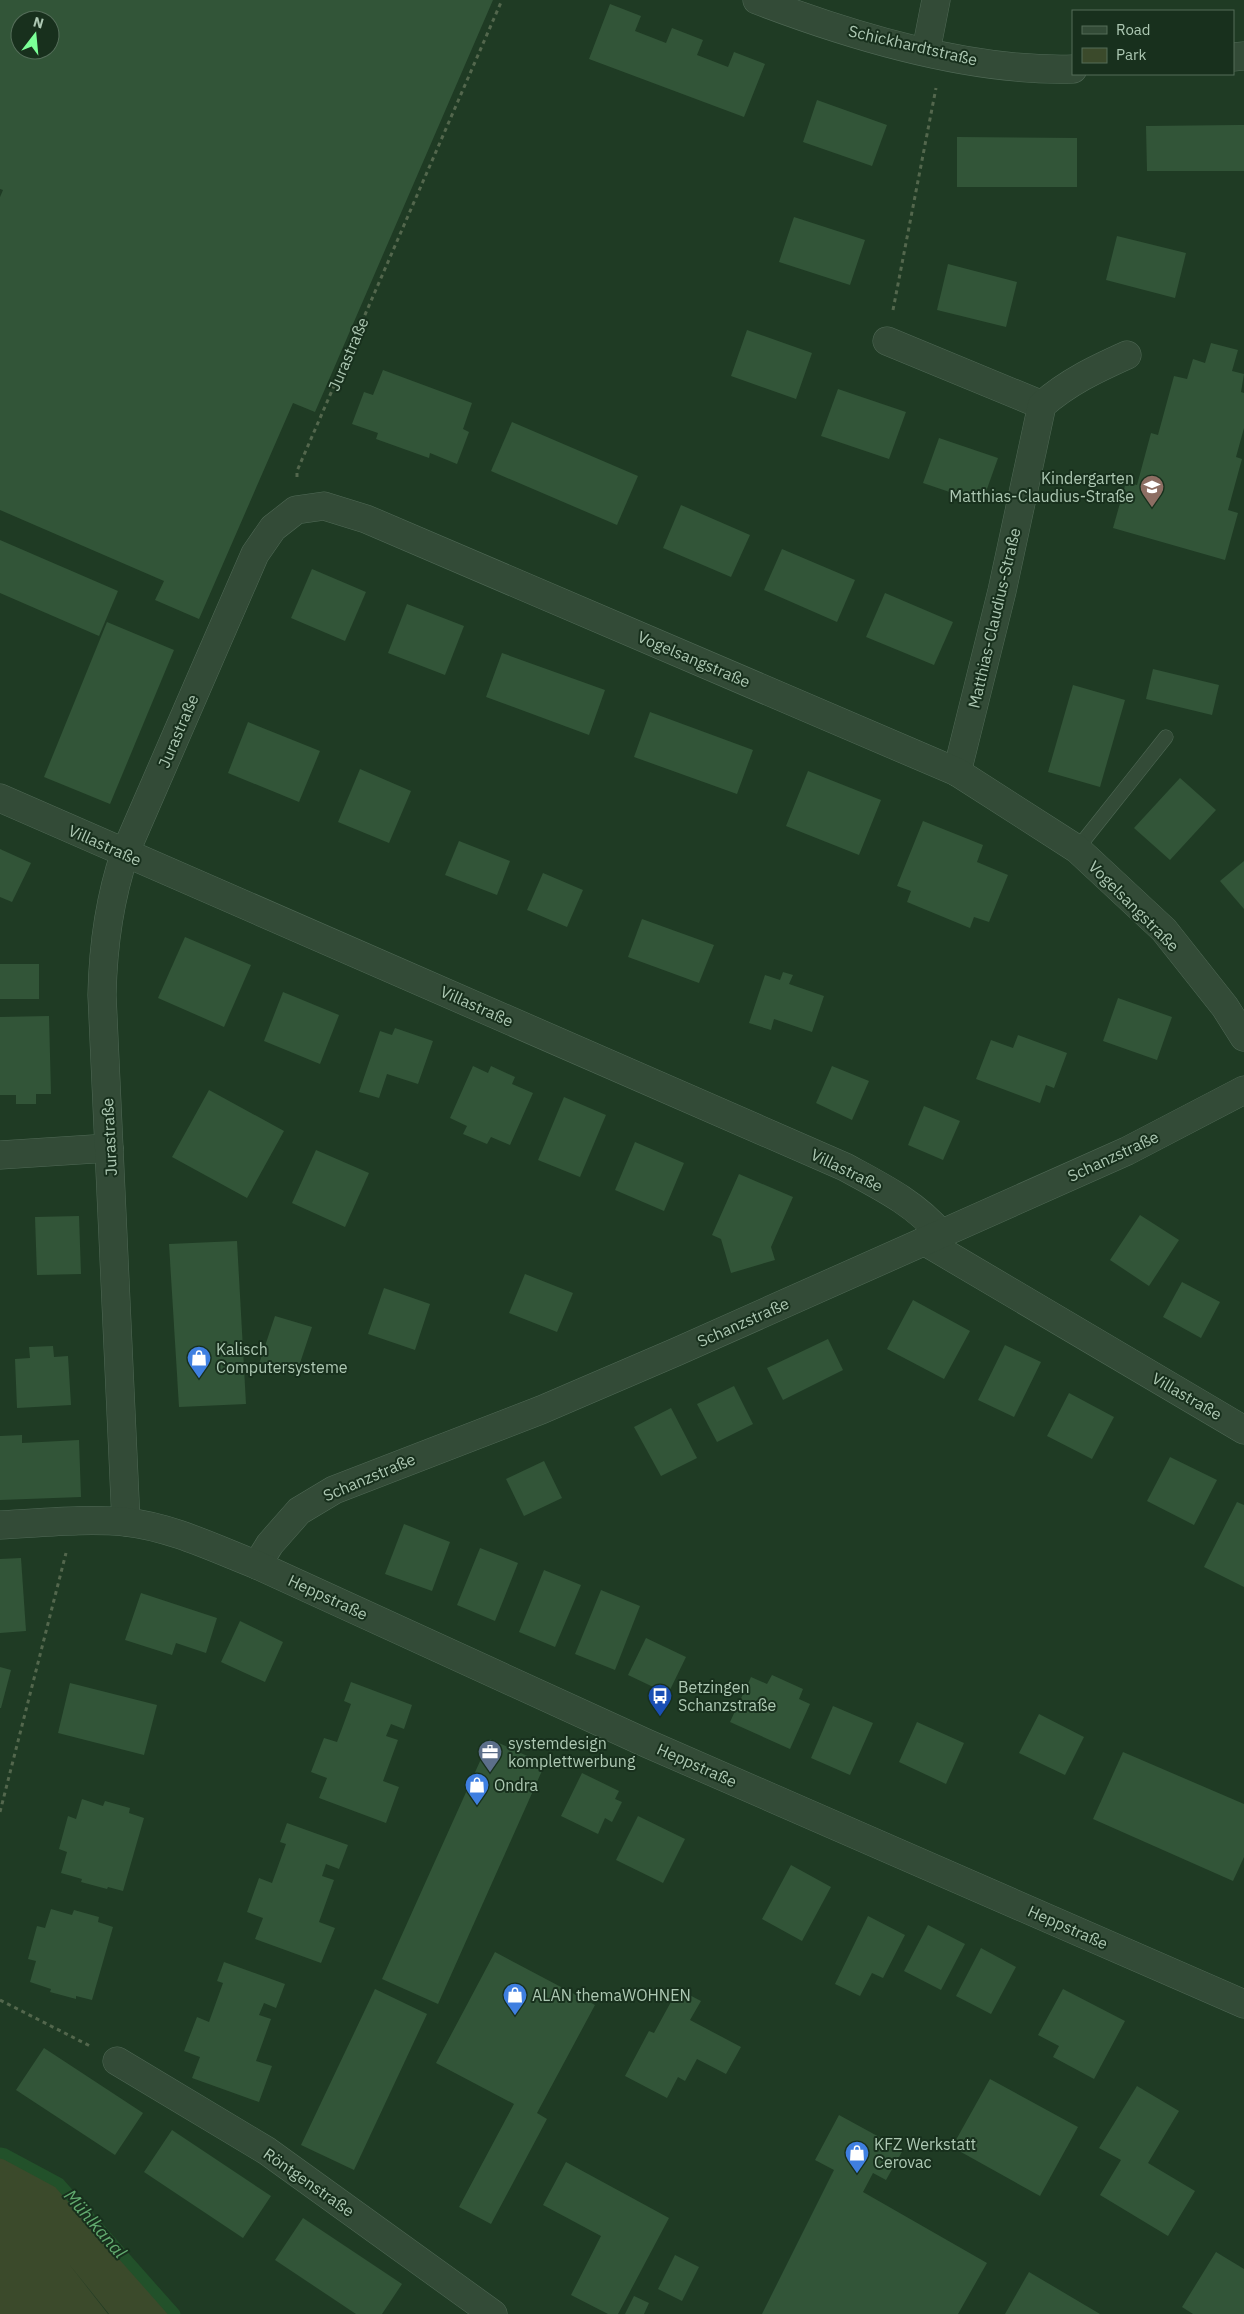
<svg xmlns="http://www.w3.org/2000/svg" width="1244" height="2314" font-family="'IBM Plex Sans',sans-serif">
<rect width="100%" height="100%" fill="#1f3b24"/>
<!-- green -->
<path fill="#3b4a2b" d="M0,2157L57,2185L170,2314H109L69,2264L108,2314H0Z"/>
<g fill="none" stroke-linecap="round" stroke-linejoin="round">
<!-- stream -->
<path stroke="#22512a" stroke-width="11" d="M0,2153L5,2154L59,2183L175,2314"/>
</g>
<!-- building -->
<g fill="#325538" fill-rule="evenodd">
<path d="M0,0H493L315,412L293,403L199,619L155,600L164,581L0,510V197L3,190L0,189ZM20,20H50V50H20Z"/>
<path d="M610,4L641,16L635,31L666,43L672,28L703,40L697,55L728,67L734,52L765,64L744,117L589,59Z"/>
<path d="M817,100L887,125L872,166L803,142Z"/>
<path d="M1238,125H1244V171H1147L1146,126Z"/>
<path d="M957,137L1077,138V187H957Z"/>
<path d="M794,217L865,240L850,285L779,262Z"/>
<path d="M1117,236L1186,253L1175,298L1106,280Z"/>
<path d="M948,264L1017,282L1006,327L937,310Z"/>
<path d="M747,330L812,353L796,399L731,376Z"/>
<path d="M1211,343L1238,350L1232,371L1244,374L1241,392L1244,393V428L1236,457L1242,459L1228,510L1238,513L1225,560L1113,528L1126,482L1137,485L1151,433L1158,435L1174,376L1187,379L1193,359L1205,363Z"/>
<path d="M383,370L472,403L463,429L469,432L457,464L430,453L429,458L376,439L378,433L352,424L364,392L373,395Z"/>
<path d="M838,389L906,412L889,459L821,436Z"/>
<path d="M512,422L638,476L617,525L491,471Z"/>
<path d="M939,438L998,458L982,503L923,483Z"/>
<path d="M681,505L750,535L731,577L663,548Z"/>
<path d="M0,540L118,591L99,636L0,593Z"/>
<path d="M782,549L855,580L837,622L764,590Z"/>
<path d="M312,569L366,592L345,641L291,618Z"/>
<path d="M885,593L953,622L934,665L866,637Z"/>
<path d="M407,604L464,626L445,675L388,653Z"/>
<path d="M107,622L174,650L110,804L44,777Z"/>
<path d="M502,653L605,690L589,735L486,697Z"/>
<path d="M1153,669L1219,685L1212,715L1146,699Z"/>
<path d="M1073,685L1125,700L1100,787L1048,772Z"/>
<path d="M650,712L753,750L737,794L634,757Z"/>
<path d="M248,722L320,751L299,802L228,773Z"/>
<path d="M360,769L411,791L389,843L338,822Z"/>
<path d="M808,771L881,800L859,855L786,826Z"/>
<path d="M1180,778L1216,810L1170,860L1134,828Z"/>
<path d="M923,821L983,845L977,862L1008,875L989,922L974,917L970,928L907,902L911,891L897,886Z"/>
<path d="M459,841L510,861L497,895L445,875Z"/>
<path d="M0,849L31,863L12,902L0,897Z"/>
<path d="M1244,861V909L1220,881Z"/>
<path d="M543,873L583,890L567,927L527,910Z"/>
<path d="M642,919L714,945L699,983L628,957Z"/>
<path d="M185,937L251,965L224,1027L158,998Z"/>
<rect x="0" y="964" width="39" height="35"/>
<path d="M783,972L793,975L789,984L824,996L812,1032L774,1019L771,1030L749,1023L765,975L780,980Z"/>
<path d="M283,992L339,1015L320,1064L264,1041Z"/>
<path d="M1118,998L1172,1017L1157,1060L1103,1041Z"/>
<path d="M49,1016L51,1094H36V1104H16V1095H0V1017Z"/>
<path d="M395,1028L433,1041L418,1084L387,1074L379,1098L359,1092L380,1031L392,1035Z"/>
<path d="M1018,1035L1067,1053L1054,1088L1046,1085L1040,1103L976,1079L991,1040L1013,1048Z"/>
<path d="M473,1066L488,1073L491,1066L515,1077L512,1084L533,1093L510,1145L491,1137L487,1144L463,1134L467,1126L450,1118Z"/>
<path d="M832,1066L869,1081L852,1120L816,1103Z"/>
<path d="M209,1090L284,1131L247,1198L172,1157Z"/>
<path d="M564,1097L606,1115L580,1177L538,1160Z"/>
<path d="M924,1106L960,1121L943,1160L908,1145Z"/>
<path d="M635,1142L684,1163L664,1211L615,1190Z"/>
<path d="M316,1150L369,1173L345,1227L292,1203Z"/>
<path d="M739,1174L793,1197L771,1247L775,1260L731,1273L721,1239L712,1235Z"/>
<path d="M1140,1215L1179,1240L1149,1286L1110,1260Z"/>
<path d="M79,1216L81,1274L37,1275L35,1217Z"/>
<path d="M237,1241L246,1404L179,1407L169,1244Z"/>
<path d="M525,1274L573,1293L557,1332L509,1313Z"/>
<path d="M1182,1282L1220,1302L1201,1338L1163,1317Z"/>
<path d="M384,1288L430,1304L415,1350L368,1334Z"/>
<path d="M913,1300L970,1331L944,1379L887,1349Z"/>
<path d="M275,1316L312,1327L296,1375L259,1364Z"/>
<path d="M828,1339L843,1370L783,1400L767,1368Z"/>
<path d="M1005,1345L1041,1362L1014,1417L978,1400Z"/>
<path d="M53,1346L54,1357L68,1356L71,1405L17,1408L15,1359L30,1358L29,1347Z"/>
<path d="M734,1386L753,1424L717,1442L697,1404Z"/>
<path d="M1069,1393L1114,1417L1092,1459L1047,1436Z"/>
<path d="M671,1408L697,1458L661,1476L634,1427Z"/>
<path d="M22,1435V1443L79,1440L81,1497L0,1500V1436Z"/>
<path d="M1170,1457L1217,1480L1194,1525L1147,1501Z"/>
<path d="M544,1461L562,1498L524,1516L506,1479Z"/>
<path d="M1237,1502L1244,1505V1587L1204,1567Z"/>
<path d="M404,1524L450,1542L432,1591L385,1574Z"/>
<path d="M480,1548L518,1563L495,1621L457,1605Z"/>
<path d="M21,1558L26,1631L0,1633V1559Z"/>
<path d="M544,1570L581,1585L555,1647L519,1632Z"/>
<path d="M601,1590L640,1606L615,1670L575,1654Z"/>
<path d="M141,1593L217,1618L206,1653L176,1643L172,1655L125,1640Z"/>
<path d="M240,1621L283,1642L265,1682L221,1662Z"/>
<path d="M646,1638L686,1657L668,1694L628,1675Z"/>
<path d="M0,1667L11,1670L1,1708H0Z"/>
<path d="M772,1675L803,1689L799,1699L810,1704L790,1749L730,1722L751,1677L767,1684Z"/>
<path d="M351,1682L412,1705L404,1729L391,1724L386,1736L398,1740L383,1781L399,1787L386,1823L319,1798L327,1778L311,1772L324,1738L337,1742L351,1704L344,1701Z"/>
<path d="M70,1683L157,1705L144,1755L58,1733Z"/>
<path d="M833,1706L873,1723L850,1775L811,1758Z"/>
<path d="M1039,1714L1084,1737L1065,1775L1019,1753Z"/>
<path d="M917,1722L964,1743L946,1784L899,1762Z"/>
<path d="M490,1739L545,1764L438,2004L382,1979Z"/>
<path d="M1123,1752L1244,1804V1857L1233,1881L1093,1819Z"/>
<path d="M582,1773L619,1791L615,1799L622,1802L612,1822L605,1818L598,1834L561,1816Z"/>
<path d="M82,1799L103,1806L105,1801L130,1808L129,1813L144,1818L123,1891L108,1887L107,1889L81,1882L82,1879L61,1873L67,1852L59,1849L68,1816L76,1819Z"/>
<path d="M638,1816L685,1839L663,1883L616,1860Z"/>
<path d="M287,1823L348,1845L339,1869L326,1864L322,1876L334,1880L319,1922L335,1928L321,1963L255,1939L263,1918L247,1912L259,1878L272,1883L286,1844L280,1842Z"/>
<path d="M791,1865L831,1887L802,1941L762,1919Z"/>
<path d="M51,1909L72,1915L74,1910L99,1917L98,1922L113,1927L92,2000L76,1996V1999L50,1992L51,1989L30,1982L36,1961L28,1959L37,1926L45,1928Z"/>
<path d="M868,1916L905,1935L883,1978L872,1973L860,1996L835,1984Z"/>
<path d="M928,1925L965,1944L941,1990L904,1971Z"/>
<path d="M981,1948L1016,1967L991,2014L956,1996Z"/>
<path d="M495,1952L595,2005L537,2113L547,2119L491,2224L459,2207L514,2104L436,2063Z"/>
<path d="M224,1962L285,1984L276,2008L264,2003L259,2015L271,2019L256,2061L272,2066L259,2102L192,2078L200,2057L184,2051L197,2017L209,2022L223,1983L217,1981Z"/>
<path d="M375,1989L427,2014L354,2170L301,2145Z"/>
<path d="M678,1989L701,2001L690,2020L741,2047L726,2074L697,2059L685,2081L678,2077L667,2098L625,2076L649,2031L654,2033Z"/>
<path d="M1063,1989L1125,2021L1094,2079L1053,2057L1059,2046L1038,2035Z"/>
<path d="M44,2048L143,2113L115,2155L16,2090Z"/>
<path d="M990,2079L1078,2127L1040,2196L952,2147Z"/>
<path d="M1137,2086L1179,2111L1148,2163L1195,2191L1168,2236L1100,2195L1121,2160L1099,2148Z"/>
<path d="M839,2115L903,2150L886,2180L873,2173L863,2192L987,2263L958,2314H762L834,2170L815,2160Z"/>
<path d="M172,2130L271,2196L243,2238L144,2172Z"/>
<path d="M566,2162L669,2218L618,2314H608L571,2295L601,2236L543,2205Z"/>
<path d="M303,2218L402,2284L382,2314H356L275,2260Z"/>
<path d="M1216,2252L1244,2269V2314H1193L1182,2307Z"/>
<path d="M675,2255L699,2267L682,2301L658,2289Z"/>
<path d="M1029,2272L1100,2314H1005Z"/>
<path d="M634,2296L649,2303L644,2314H625Z"/>
</g>
<g fill="none" stroke-linecap="round" stroke-linejoin="round">
<defs>
<path id="service" d="M1077,849L1166,737"/>
<g id="minor">
<path d="M757,0C851,36 971,72 1073,69"/>
<path d="M926,51L936,0"/>
<path d="M1233,57L1244,56"/>
<path d="M887,341L1042,405"/>
<path d="M957,772L1002,591L1042,405C1068,382 1096,369 1127,355"/>
<path d="M0,798L845,1167C880,1186 915,1203 941,1234"/>
<path d="M0,1155L109,1148"/>
<path d="M924,1241L1244,1430"/>
<path d="M126,1522L102,995C103,946 109,900 125,853L255,554L273,528L296,510L324,506L366,519L957,772L1077,849L1164,930L1225,1007L1244,1037"/>
<path d="M257,1565L270,1544L299,1511L334,1490L541,1410L676,1352L1127,1151L1244,1090"/>
<path d="M117,2061L267,2151L493,2314"/>
</g>
<path id="tertiary" d="M0,1525C41,1523 85,1518 126,1522C171,1527 216,1549 257,1565L646,1743L1244,2004"/>
</defs>
<!-- service casing -->
<use href="#service" stroke="#506956" stroke-width="15"/>
<!-- minor casing -->
<use href="#minor" stroke="#506956" stroke-width="29"/>
<!-- tertiary casing -->
<use href="#tertiary" stroke="#506956" stroke-width="29"/>
<!-- path -->
<g stroke="#53674d" stroke-width="3" stroke-dasharray="4 4" stroke-linecap="butt">
<path d="M893,310L936,88"/>
<path d="M297,477V471L502,0"/>
<path d="M0,1812L66,1553"/>
<path d="M0,2000L90,2046"/>
</g>
<!-- service -->
<use href="#service" stroke="#334b37" stroke-width="14"/>
<!-- minor -->
<use href="#minor" stroke="#334b37" stroke-width="28"/>
<!-- tertiary -->
<use href="#tertiary" stroke="#334b37" stroke-width="28"/>
</g>
<!-- icons -->
<defs>
<symbol id="school-pin" viewBox="-11 -11 22 30"><path d="M0 17L-7.5 6A9.5 9.5 0 1 1 7.5 6Z" fill="#8d6e63" stroke="#18301d"/><path d="M0-5L7-2L0 1L-7-2ZM-4 1L0 2.5L4 1V4Q0 6-4 4Z" fill="#fff"/></symbol>
<symbol id="shop-pin" viewBox="-11 -11 22 30"><path d="M0 17L-7.5 6A9.5 9.5 0 1 1 7.5 6Z" fill="#3f7fe0" stroke="#18301d"/><path d="M-5-2.5h2.3a2.7 3.5 0 0 1 5.4 0H5L5.5 6h-11ZM-1.5-2.5h3a1.5 2.3 0 0 0-3 0Z" fill="#fff"/></symbol>
<symbol id="bus-pin" viewBox="-11 -11 22 30"><path d="M0 17L-7.5 6A9.5 9.5 0 1 1 7.5 6Z" fill="#1a4fb4" stroke="#18301d"/><path d="M-5-6H5V4H4V6H2V4H-2V6H-4V4H-5ZM-3.5-4V0h7V-4ZM-3.5 1.2v1.5H-2V1.2ZM2 1.2v1.5H3.5V1.2Z" fill="#fff"/></symbol>
<symbol id="office-pin" viewBox="-11 -11 22 30"><path d="M0 17L-7.5 6A9.5 9.5 0 1 1 7.5 6Z" fill="#5c6f8a" stroke="#18301d"/><path d="M-6-3h4V-5.5h4V-3h4V5H-6ZM-1-4.5V-3h2v-1.5ZM-6 0V1H6V0Z" fill="#fff"/></symbol>
</defs>
<g fill-rule="evenodd">
<use href="#school-pin" x="1138" y="473" width="28" height="38"/>
<use href="#shop-pin" x="185" y="1344" width="28" height="38"/>
<use href="#bus-pin" x="646" y="1682" width="28" height="38"/>
<use href="#office-pin" x="476" y="1738" width="28" height="38"/>
<use href="#shop-pin" x="463" y="1771" width="28" height="38"/>
<use href="#shop-pin" x="501" y="1981" width="28" height="38"/>
<use href="#shop-pin" x="843" y="2139" width="28" height="38"/>
</g>
<g text-anchor="middle" stroke-width="4" stroke-linejoin="round" paint-order="stroke">
<!-- street labels -->
<g font-size="16" fill="#adc8b3" stroke="#18301d">
<text transform="translate(913 45) rotate(13)" y="6">Schickhardtstraße</text>
<text transform="translate(348 354) rotate(-67)" y="6">Jurastraße</text>
<text transform="translate(994 618) rotate(-77)" y="6">Matthias-Claudius-Straße</text>
<text transform="translate(694 659) rotate(23)" y="6">Vogelsangstraße</text>
<text transform="translate(178 731) rotate(-67)" y="6">Jurastraße</text>
<text transform="translate(105 845) rotate(24)" y="6">Villastraße</text>
<text transform="translate(1134 906) rotate(45)" y="6">Vogelsangstraße</text>
<text transform="translate(477 1006) rotate(24)" y="6">Villastraße</text>
<text transform="translate(109 1137) rotate(-93)" y="6">Jurastraße</text>
<text transform="translate(1113 1156) rotate(-25)" y="6">Schanzstraße</text>
<text transform="translate(847 1170) rotate(26)" y="6">Villastraße</text>
<text transform="translate(743 1322) rotate(-24)" y="6">Schanzstraße</text>
<text transform="translate(1187 1396) rotate(30)" y="6">Villastraße</text>
<text transform="translate(369 1477) rotate(-23)" y="6">Schanzstraße</text>
<text transform="translate(328 1597) rotate(25)" y="6">Heppstraße</text>
<text transform="translate(697 1765) rotate(24)" y="6">Heppstraße</text>
<text transform="translate(1068 1927) rotate(24)" y="6">Heppstraße</text>
<text transform="translate(309 2182) rotate(35)" y="6">Röntgenstraße</text>
</g>
<!-- poi labels -->
<g font-size="16" fill="#adc8b3" stroke="#18301d" text-anchor="start">
<text x="1134" y="484" text-anchor="end">Kindergarten<tspan x="1134" dy="18">Matthias-Claudius-Straße</tspan></text>
<text x="216" y="1355">Kalisch<tspan x="216" dy="18">Computersysteme</tspan></text>
<text x="678" y="1693">Betzingen<tspan x="678" dy="18">Schanzstraße</tspan></text>
<text x="508" y="1749">systemdesign<tspan x="508" dy="18">komplettwerbung</tspan></text>
<text x="494" y="1791">Ondra</text>
<text x="532" y="2001">ALAN themaWOHNEN</text>
<text x="874" y="2150">KFZ Werkstatt<tspan x="874" dy="18">Cerovac</tspan></text>
</g>
<!-- water labels -->
<g font-size="18" font-style="italic" fill="#62ab6f" stroke="#18301d">
<text transform="translate(95 2224) rotate(49)" y="6">Mühlkanal</text>
</g>
</g>
<!-- legend -->
<rect x="1072" y="10" width="162" height="65" fill="#18301d" stroke="#546d59"/>
<rect x="1082" y="26" width="25" height="8" fill="#334b37" stroke="#546d59"/>
<text x="1116" y="35" font-size="15" fill="#adc8b3">Road</text>
<rect x="1082" y="48" width="25" height="15" fill="#3b4a2b" stroke="#546d59"/>
<text x="1116" y="60" font-size="15" fill="#adc8b3">Park</text>
<!-- north arrow -->
<g transform="translate(35 35) rotate(16)"><circle r="24" fill="#18301d" stroke="#546d59"/>
<path d="M0-4L9 19L0 12L-9 19Z" fill="#7bff97"/>
<text y="-8" font-size="14" font-weight="bold" text-anchor="middle" fill="#adc8b3">N</text>
</g>
</svg>
